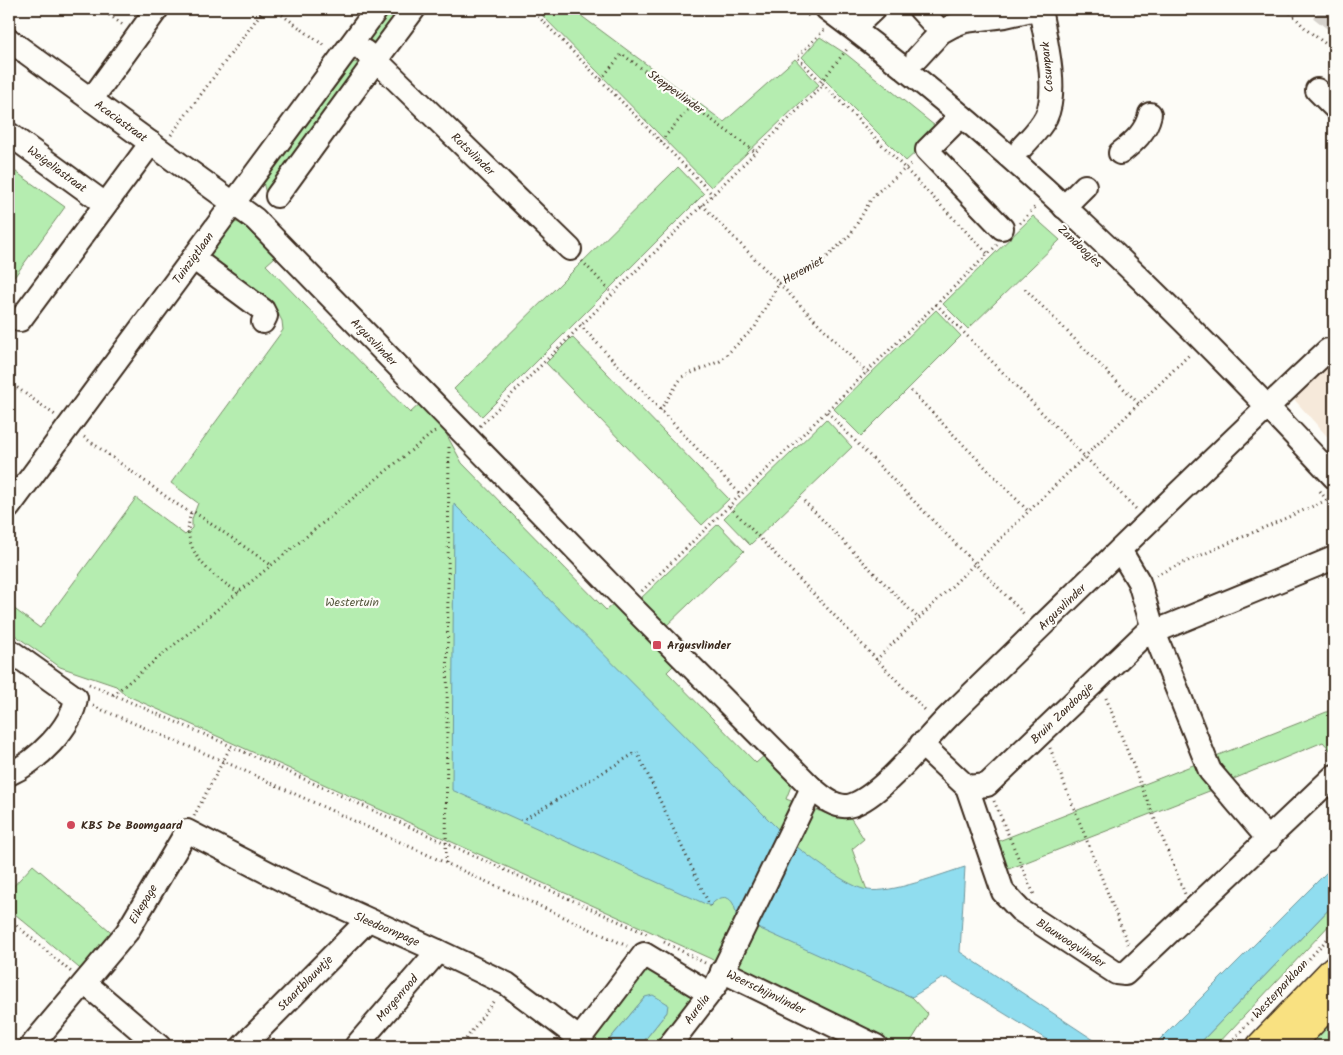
<svg xmlns="http://www.w3.org/2000/svg" width="1343" height="1055" font-family="Kalam,sans-serif">
<rect width="100%" height="100%" fill="#fdfcf7"/>
<filter id="ink" filterUnits="userSpaceOnUse"><feTurbulence type="fractalNoise" baseFrequency=".02" numOctaves="2"/><feDisplacementMap in="SourceGraphic" scale="10" xChannelSelector="R" yChannelSelector="G"/><feConvolveMatrix kernelMatrix="1 2 1 2 8 2 1 2 1" color-interpolation-filters="sRGB"/></filter>
<g filter="url(#ink)">
<!-- built -->
<path fill="#f6e9da" d="M1334,337V444L1283,387Z"/>
<!-- green -->
<g fill="#b5edb0" stroke="#788c67">
<path d="M385,9H403L374,48L362,40Z"/>
<path d="M536,9H572L724,122L795,59L819,85L711,187Z"/>
<path d="M820,37L846,54L940,130L906,161L802,57Z"/>
<path d="M347,61L366,64L267,198L262,178Z"/>
<path d="M9,167L65,207L15,276L10,273L9,275Z"/>
<path d="M678,167L704,194L482,416L454,389Z"/>
<path d="M1033,216L1060,240L968,329L943,304Z"/>
<path d="M237,222L244,226L275,257L266,265L410,413L422,402L437,417L462,463L606,610L613,604L673,666L667,672L756,763L767,753L793,781L786,799L830,815L850,817L864,839L852,849L867,890L833,961L912,997L928,1014L908,1046H888L709,958L126,695L116,686L60,667L9,631V605L40,628L136,498L185,535L192,528V519L198,503L171,483L283,330L282,321L278,313L207,257L232,224Z"/>
<path d="M936,310L961,336L861,436L834,409Z"/>
<path d="M572,337L729,499L702,525L546,363Z"/>
<path d="M826,419L852,447L750,545L724,518Z"/>
<path d="M718,524L744,551L664,628L638,601Z"/>
<path d="M1334,709V754L1323,742L1224,783L1211,758Z"/>
<path d="M1201,762L1212,790L1006,870L996,842Z"/>
<path d="M33,865L116,936L85,973L9,909V891Z"/>
<path d="M1334,904V920L1216,1046H1197Z"/>
<path d="M642,970H651L696,993L661,1046H640L667,1012L645,997L604,1046H580Z"/>
<path d="M1334,1005V1046H1294Z"/>
</g>
<!-- water -->
<g fill="#90ddef" stroke="#6e959b">
<path d="M454,504L793,844C809,856 849,888 868,890C891,894 942,874 965,867L960,952L1103,1046H1057L947,978L941,979L912,997L736,918C736,898 724,890 710,906L452,790Z"/>
<path d="M1334,865V904L1197,1046H1153Z"/>
<path d="M653,995L668,1004L667,1012L640,1046H604L645,997Z"/>
</g>
<g fill="none" stroke-linecap="round" stroke-linejoin="round">
<!-- minor-tunnel -->
<path stroke="#d6d2cc" stroke-width="22" stroke-dasharray="22 11" stroke-linecap="butt" d="M1320,9L1334,20"/>
<defs>
<g id="minor">
<path d="M827,9C1012,146 1177,309 1334,477"/>
<path d="M920,9L941,32"/>
<path d="M854,28L874,9"/>
<path d="M9,40L255,219L629,604L812,788C822,797 837,810 852,805C883,795 927,737 952,713C1077,592 1201,469 1328,350H1334"/>
<path d="M364,51L376,60L414,9"/>
<path d="M917,58L941,32L952,26L965,21L1005,16L1036,9"/>
<path d="M1317,90L1334,107"/>
<path d="M91,100L157,9"/>
<path d="M961,116L927,150L1002,228"/>
<path d="M9,134L105,204"/>
<path d="M1022,147C1031,137 1040,129 1046,117C1059,90 1045,37 1040,9"/>
<path d="M1120,153C1134,142 1146,132 1150,114"/>
<path d="M277,196L376,60L570,249"/>
<path d="M1064,207L1085,186"/>
<path d="M193,258L263,310L266,316L263,322"/>
<path d="M20,320L151,143"/>
<path d="M9,507L377,9"/>
<path d="M1120,550L1139,582L1154,632L1210,771L1269,840"/>
<path d="M1154,632L1334,558"/>
<path d="M9,650L76,698C72,728 36,762 9,774"/>
<path d="M921,744L967,787L1003,892L1020,910L1116,973L1125,974L1334,776"/>
<path d="M967,787L987,785L1152,627"/>
<path d="M722,971L876,1046"/>
<path d="M85,983L159,1046"/>
<path d="M31,1046L127,932L187,831L288,883L438,951L507,984L580,1039"/>
<path d="M243,1046L367,921"/>
<path d="M356,1046L438,951"/>
<path d="M574,1046L644,954L709,993"/>
<path d="M669,1046L716,985L812,788"/>
</g>
<g id="major">
<path d="M1261,1046L1334,970"/>
<path d="M1289,1046L1334,998"/>
</g>
</defs>
<!-- minor casing -->
<use href="#minor" stroke="#3b2a1e" stroke-width="26"/>
<!-- major casing -->
<use href="#major" stroke="#3b2a1e" stroke-width="31"/>
<!-- path -->
<g stroke="#3b2a1e" stroke-width="3" stroke-dasharray="1 4" stroke-linecap="butt">
<path d="M101,9L123,25"/>
<path d="M274,9L326,47"/>
<path d="M531,9L713,195"/>
<path d="M800,9L809,16"/>
<path d="M1287,9L1307,30L1334,50"/>
<path d="M824,30L797,57L988,254"/>
<path d="M601,79L622,54L754,151"/>
<path d="M821,82L848,48"/>
<path d="M171,135L264,9"/>
<path d="M661,141L693,104"/>
<path d="M702,205L867,373"/>
<path d="M1020,223L1036,206"/>
<path d="M582,261L612,293"/>
<path d="M1025,289L1139,404"/>
<path d="M936,304L1136,509"/>
<path d="M580,325L741,495"/>
<path d="M9,382L55,415"/>
<path d="M911,391L1028,511"/>
<path d="M660,410L682,377L720,361L755,327L779,283L824,260L851,234L873,196L913,162"/>
<path d="M827,412L1026,616"/>
<path d="M480,426L823,85"/>
<path d="M84,437L175,503L191,513L194,512L271,565"/>
<path d="M1320,491L1334,510"/>
<path d="M804,501L919,619"/>
<path d="M730,507L927,712"/>
<path d="M191,513C179,549 210,576 239,592"/>
<path d="M1156,575L1327,500"/>
<path d="M642,591L997,245"/>
<path d="M876,660L1190,354"/>
<path d="M89,684L231,746L649,935"/>
<path d="M113,695L435,431"/>
<path d="M1106,698L1185,894"/>
<path d="M93,706L223,761L627,946"/>
<path d="M1050,748L1128,944"/>
<path d="M994,801L1035,897"/>
<path d="M194,816L231,746"/>
<path d="M521,821L637,752L710,906"/>
<path d="M446,863L449,445"/>
<path d="M9,919L71,972"/>
<path d="M664,942L707,964"/>
<path d="M466,1039L495,999"/>
<path d="M1227,1046L1334,932"/>
</g>
<!-- minor -->
<use href="#minor" stroke="#fdfcf7" stroke-width="22"/>
<!-- major -->
<use href="#major" stroke="#f9e181" stroke-width="28"/>
</g>
</g>
<!-- markers -->
<g fill="#d1495b" stroke="#fdfcf7" stroke-width="2">
<rect x="652" y="640" width="10" height="10" rx="2.5"/>
<circle cx="71" cy="825" r="5"/>
</g>
<g text-anchor="middle" stroke-width="4.5" stroke-linejoin="round" paint-order="stroke">
<!-- street labels -->
<g font-size="12" fill="#3b2a1e" stroke="#fdfcf7">
<text transform="translate(1047 67) rotate(-95)" y="4">Cosunpark</text>
<text transform="translate(676 92) rotate(36)" y="4">Steppevlinder</text>
<text transform="translate(121 121) rotate(36)" y="4">Acaciastraat</text>
<text transform="translate(473 154) rotate(44)" y="4">Rotsvlinder</text>
<text transform="translate(57 169) rotate(36)" y="4">Weigeliastraat</text>
<text transform="translate(1080 246) rotate(43)" y="4">Zandoogjes</text>
<text transform="translate(193 258) rotate(-54)" y="4">Tuinzigtlaan</text>
<text transform="translate(803 270) rotate(-29)" y="4">Heremiet</text>
<text transform="translate(374 342) rotate(46)" y="4">Argusvlinder</text>
<text transform="translate(1062 607) rotate(-44)" y="4">Argusvlinder</text>
<text transform="translate(1062 713) rotate(-44)" y="4">Bruin Zandoogje</text>
<text transform="translate(143 904) rotate(-59)" y="4">Eikepage</text>
<text transform="translate(387 929) rotate(23)" y="4">Sleedoornpage</text>
<text transform="translate(1071 943) rotate(33)" y="4">Blauwoogvlinder</text>
<text transform="translate(305 983) rotate(-45)" y="4">Staartblauwtje</text>
<text transform="translate(1280 989) rotate(-47)" y="4">Westerparklaan</text>
<text transform="translate(766 992) rotate(26)" y="4">Weerschijnvlinder</text>
<text transform="translate(397 998) rotate(-49)" y="4">Morgenrood</text>
<text transform="translate(697 1009) rotate(-53)" y="4">Aurelia</text>
</g>
<!-- park labels -->
<g font-size="12" fill="#5a5b42" stroke="#fdfcf7">
<text x="352" y="606">Westertuin</text>
</g>
<!-- poi labels -->
<g font-size="12" font-weight="bold" fill="#3b2a1e" stroke="#fdfcf7" text-anchor="start">
<text x="667" y="649">Argusvlinder</text>
<text x="81" y="829">KBS De Boomgaard</text>
</g>
</g>
<!-- margin -->
<rect width="1343" height="1055" fill="none" stroke="#fdfcf7" stroke-width="30"/>
<rect x="15" y="15" width="1313" height="1025" fill="none" stroke="#3b2a1e" stroke-width="2" filter="url(#ink)"/>
</svg>
